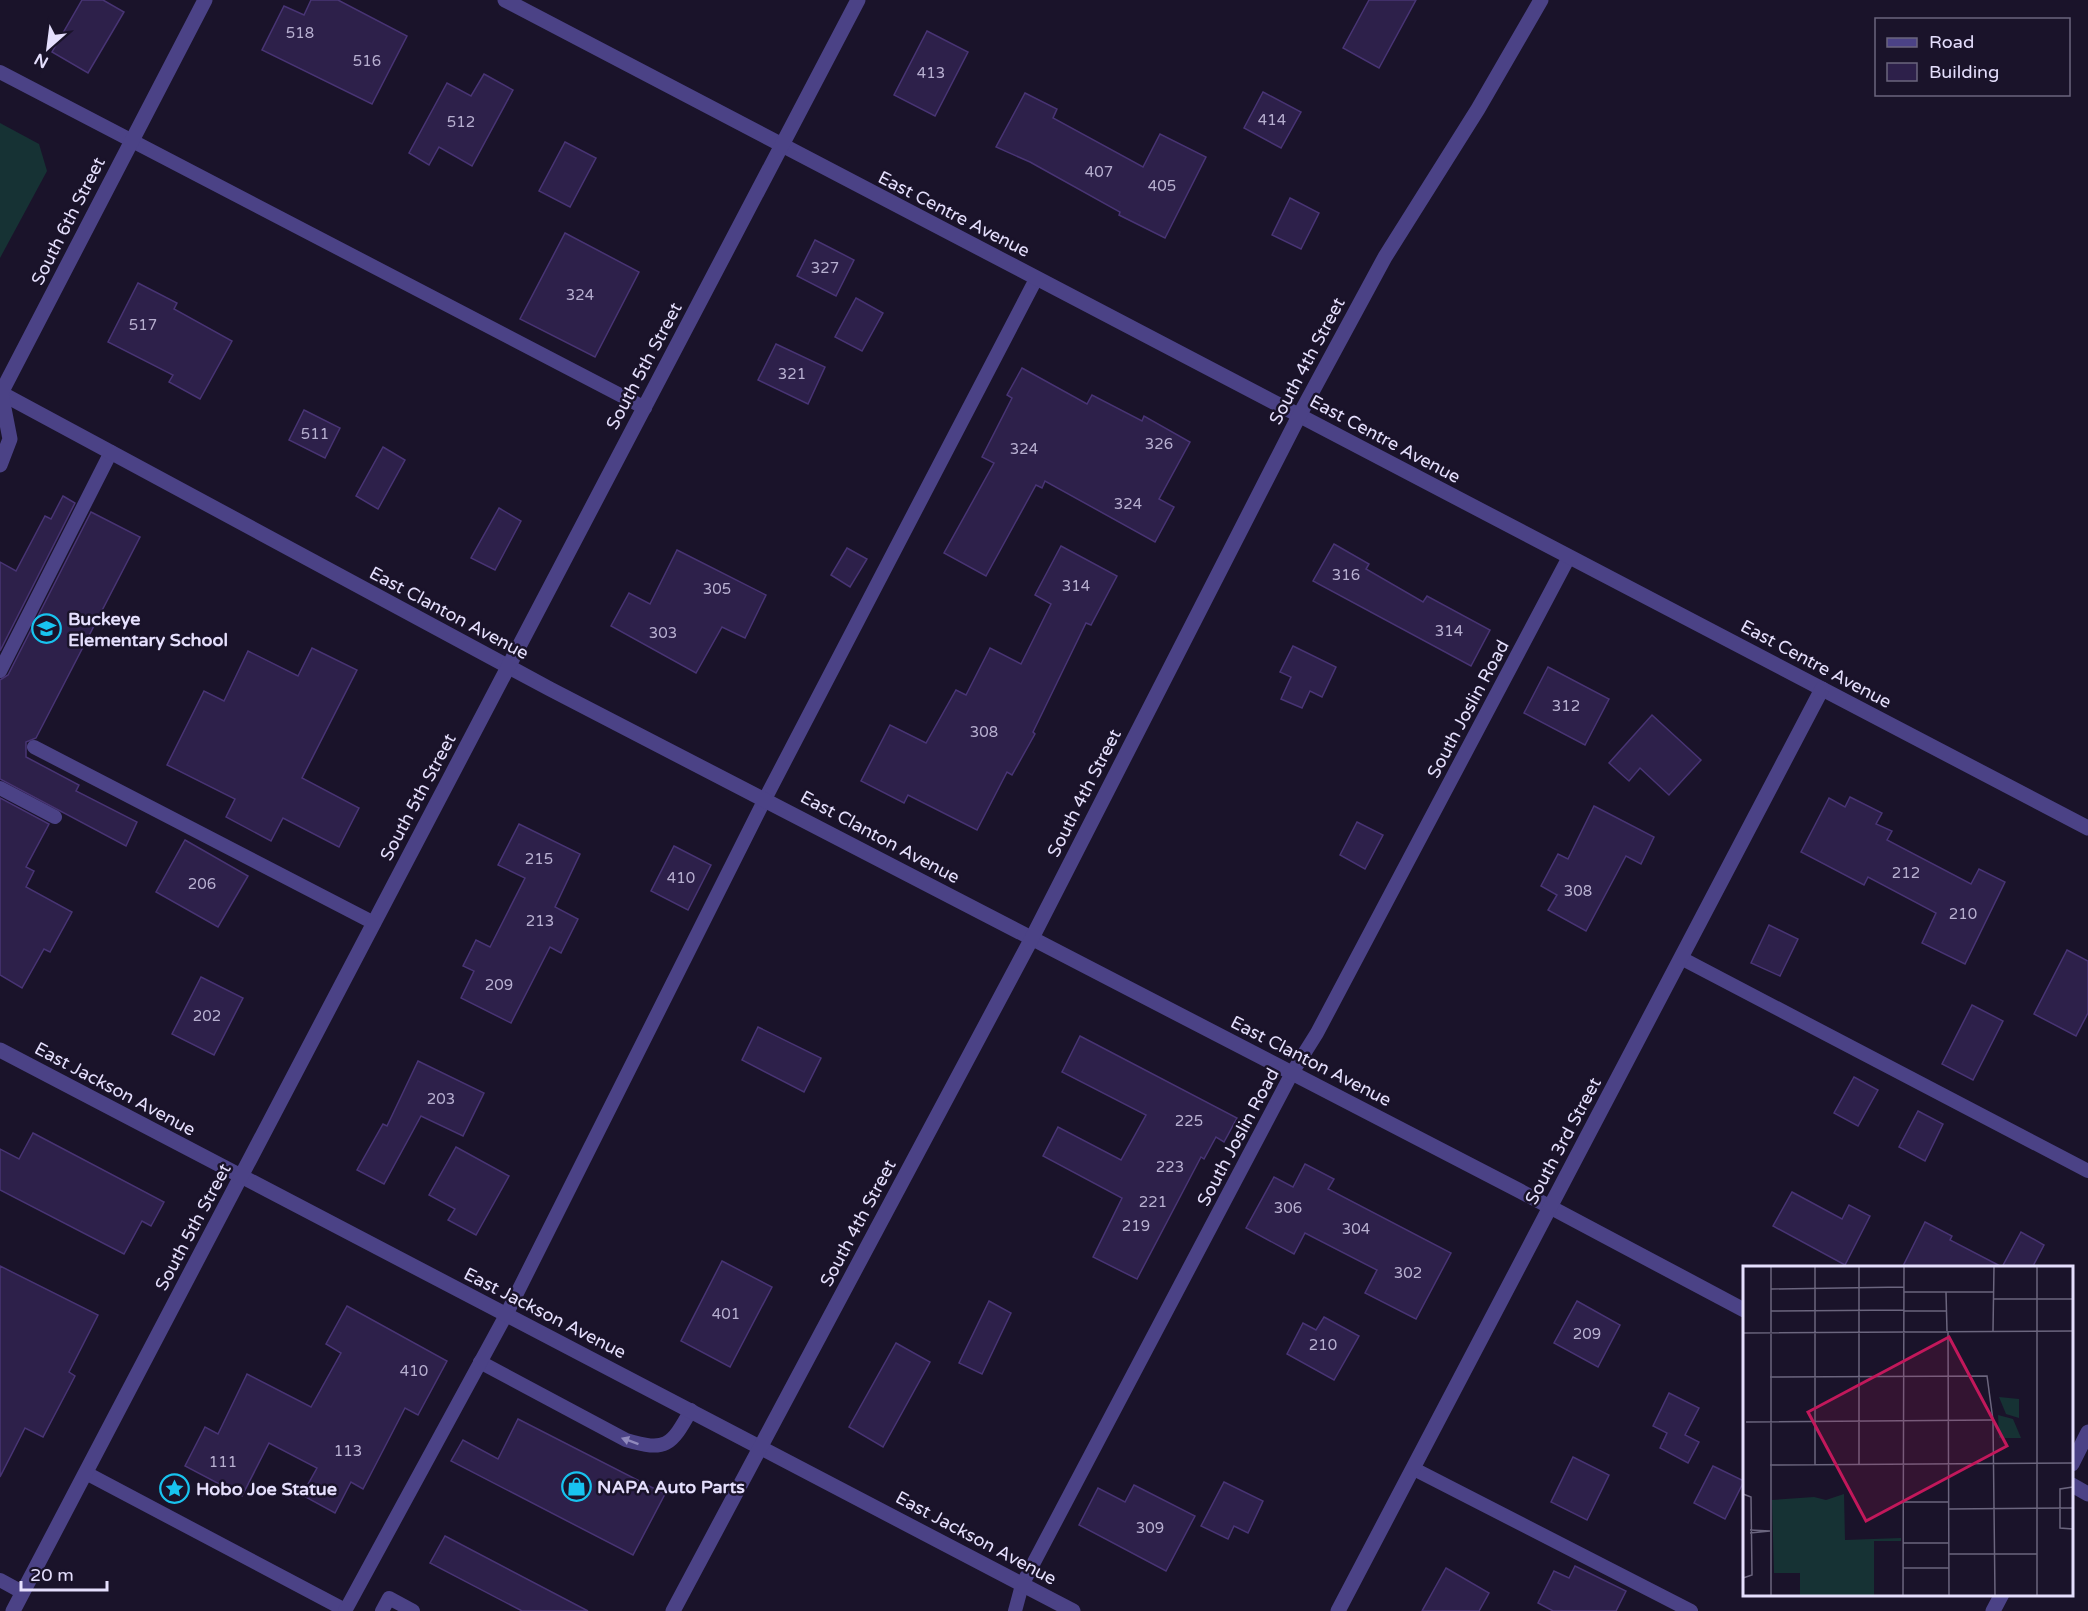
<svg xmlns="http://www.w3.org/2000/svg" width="2088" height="1611" font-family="'Varela Round',sans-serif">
<rect width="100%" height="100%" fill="#1a132a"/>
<!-- green -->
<path fill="#163234" d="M0,123L39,144L47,171L0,258Z"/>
<!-- building -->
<g fill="#2d204a" stroke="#483474" stroke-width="1.5">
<path d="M82,0H103L124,12L88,73L52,52Z"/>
<path d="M311,0H338L407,36L372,104L262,50L284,6L304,15Z"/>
<path d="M1369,0H1416L1379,68L1343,48Z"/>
<path d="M927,31L968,52L935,116L894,95Z"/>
<path d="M484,74L513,90L472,166L439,147L429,165L409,153L447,83L471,96Z"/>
<path d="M1263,92L1301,112L1281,148L1244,128Z"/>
<path d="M1025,93L1057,109L1053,118L1143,167L1160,134L1206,157L1165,238L1119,215L1120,212L1030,162L996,147Z"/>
<path d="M565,142L596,158L570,207L539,191Z"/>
<path d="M1290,198L1319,213L1301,249L1272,235Z"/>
<path d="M565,233L639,272L595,357L520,319Z"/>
<path d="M815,240L854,260L836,296L797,276Z"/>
<path d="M138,283L177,303L174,309L232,341L200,399L169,382L173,375L108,342Z"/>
<path d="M856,298L883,313L862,351L835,337Z"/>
<path d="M776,344L825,367L808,404L758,380Z"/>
<path d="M1022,368L1087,404L1092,395L1142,421L1144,416L1190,442L1159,499L1174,507L1155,542L1045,481L1042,488L1036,485L986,576L944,553L994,463L982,457L1012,398L1007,395Z"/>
<path d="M304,410L340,428L325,458L289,440Z"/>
<path d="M383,447L405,460L378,509L356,496Z"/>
<path d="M63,496L75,503L0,651V562L16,571L45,516L51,519Z"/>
<path d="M499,508L521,521L495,570L471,558Z"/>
<path d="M91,512L140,537L36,738L26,742V757L79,785L76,791L137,822L126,846L0,779V680L8,675Z"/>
<path d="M1334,544L1369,564L1366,569L1423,602L1427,596L1490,630L1471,666L1313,581Z"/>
<path d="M1061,546L1117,576L1091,625L1086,623L1033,732L1035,734L1012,775L1007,772L977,830L908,795L904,803L861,781L890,725L926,743L956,690L966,695L990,648L1021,664L1051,604L1035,595Z"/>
<path d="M847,548L867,559L850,587L831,575Z"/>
<path d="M677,550L766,595L745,638L722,627L696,673L611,626L629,593L650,604Z"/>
<path d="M1293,646L1336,667L1322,697L1310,691L1302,708L1281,699L1291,677L1280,672Z"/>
<path d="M312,648L357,670L302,778L359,808L339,847L283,818L271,841L226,817L235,799L167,765L204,691L224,701L248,651L298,676Z"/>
<path d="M1548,667L1609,699L1585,745L1524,713Z"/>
<path d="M1652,715L1701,760L1669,795L1640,768L1629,781L1609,763Z"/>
<path d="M1850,797L1882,813L1876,824L1892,831L1887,840L1971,884L1979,869L2005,882L1965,964L1922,943L1936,913L1868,877L1864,885L1801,852L1829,798L1845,807Z"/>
<path d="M0,798L49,824L26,867L34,871L26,887L72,912L50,952L44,949L22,988L0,975Z"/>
<path d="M1594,806L1654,837L1641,864L1626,856L1586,931L1548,910L1557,895L1541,886L1558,854L1568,859Z"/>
<path d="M1357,822L1383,835L1365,869L1340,855Z"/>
<path d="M519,824L580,854L555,907L578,919L561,953L550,947L511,1023L461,998L474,971L463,966L476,940L490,947L525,878L498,865Z"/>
<path d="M185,840L248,876L218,927L156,892Z"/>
<path d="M674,846L711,865L688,910L651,891Z"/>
<path d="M1769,925L1798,939L1780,976L1751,963Z"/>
<path d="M2067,950L2088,961V1013L2076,1036L2034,1014Z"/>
<path d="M201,977L243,998L214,1055L172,1034Z"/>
<path d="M1972,1005L2003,1021L1973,1080L1942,1064Z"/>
<path d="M758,1027L821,1058L804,1092L742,1060Z"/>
<path d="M1080,1036L1237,1118L1224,1142L1216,1137L1204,1159L1201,1157L1137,1279L1093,1257L1122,1198L1043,1156L1058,1127L1121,1160L1146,1115L1062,1072Z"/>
<path d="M418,1061L484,1093L463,1136L421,1116L384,1184L357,1170L383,1124L387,1126Z"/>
<path d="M1854,1077L1878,1090L1858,1126L1834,1113Z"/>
<path d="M1918,1111L1943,1124L1925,1161L1899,1147Z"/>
<path d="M33,1133L164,1202L151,1226L142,1221L124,1254L0,1190V1149L19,1159Z"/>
<path d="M456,1147L509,1176L476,1235L448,1220L455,1209L429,1195Z"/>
<path d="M1305,1164L1334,1179L1328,1189L1451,1253L1416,1319L1365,1293L1377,1270L1305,1233L1294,1254L1246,1228L1274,1177L1293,1187Z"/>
<path d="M1792,1192L1842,1219L1849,1205L1870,1216L1845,1265L1773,1226Z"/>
<path d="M1925,1222L1952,1236L1950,1240L2002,1267L2021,1232L2044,1245L2032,1268H1902Z"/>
<path d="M722,1261L772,1287L730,1367L681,1341Z"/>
<path d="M0,1266L98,1315L69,1372L75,1376L43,1437L25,1428L0,1477Z"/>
<path d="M989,1301L1011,1313L982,1374L959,1363Z"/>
<path d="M1577,1301L1620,1325L1598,1367L1554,1343Z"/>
<path d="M347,1306L447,1361L418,1415L405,1408L363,1489L351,1482L335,1513L302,1495L317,1468L269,1443L242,1496L185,1466L205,1427L218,1434L247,1374L311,1407L341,1353L326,1344Z"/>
<path d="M1324,1317L1359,1336L1334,1380L1287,1354L1303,1323L1316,1330Z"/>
<path d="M896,1343L930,1362L883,1447L849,1427Z"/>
<path d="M1669,1393L1699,1408L1685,1435L1699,1442L1688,1463L1660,1448L1667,1433L1653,1426Z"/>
<path d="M518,1419L665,1494L633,1555L451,1461L463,1440L498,1459Z"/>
<path d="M1573,1457L1609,1475L1587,1520L1551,1502Z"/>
<path d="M1713,1466L1744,1481L1725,1519L1694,1503Z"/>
<path d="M1224,1482L1263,1501L1248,1533L1234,1526L1228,1539L1201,1526Z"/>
<path d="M1134,1485L1195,1516L1166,1571L1079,1525L1098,1488L1125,1502Z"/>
<path d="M445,1536L588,1611H522L430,1563Z"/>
<path d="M1575,1566L1626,1591L1616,1611H1553L1538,1603L1554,1571L1569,1578Z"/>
<path d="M1446,1568L1489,1593L1479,1611H1422Z"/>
</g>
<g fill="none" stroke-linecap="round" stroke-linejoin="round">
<!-- service -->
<g stroke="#4b4286" stroke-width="14">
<path d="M0,72L645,408"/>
<path d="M0,671L111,452"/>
<path d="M34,747L374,923"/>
<path d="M0,788L55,817"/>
<path d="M1681,958L2088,1171"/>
<path d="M480,1362L626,1440C666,1452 671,1446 691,1410"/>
<path d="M1414,1469L1691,1611"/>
<path d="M86,1473L345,1610"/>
<path d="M0,1580L22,1592"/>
<path d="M345,1611L506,1315L765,799L1036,279"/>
<path d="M382,1611L389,1598L413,1611"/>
<path d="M1015,1611L1022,1585L1292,1073L1317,1033L1569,557"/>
</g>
<!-- minor -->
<g stroke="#4b4286" stroke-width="15">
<path d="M505,0L2088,828"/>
<path d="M1,393L550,689L1520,1191L1744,1310"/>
<path d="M0,465L10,439L1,393L205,0"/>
<path d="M0,1050L1073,1611"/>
<path d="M2072,1464L2088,1432"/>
<path d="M2072,1485L2088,1494"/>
<path d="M13,1611L858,0"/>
<path d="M673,1611L1032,938L1299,416L1385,257L1478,109L1541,0"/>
<path d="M1338,1611L1822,689"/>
<path d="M1993,1611L2002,1594"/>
</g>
</g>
<!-- one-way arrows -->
<defs><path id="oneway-solid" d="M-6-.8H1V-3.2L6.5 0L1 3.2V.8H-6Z" transform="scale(1.5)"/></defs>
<use fill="#9089bc" href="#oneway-solid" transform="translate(630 1441) rotate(-160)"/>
<!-- icons -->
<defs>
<symbol id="school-ring" viewBox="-11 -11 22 22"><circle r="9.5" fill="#1a132a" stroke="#18c3ef" stroke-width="1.5"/><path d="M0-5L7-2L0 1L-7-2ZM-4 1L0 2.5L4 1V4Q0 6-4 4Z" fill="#18c3ef"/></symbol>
<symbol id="shop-ring" viewBox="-11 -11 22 22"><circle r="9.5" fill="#1a132a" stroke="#18c3ef" stroke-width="1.5"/><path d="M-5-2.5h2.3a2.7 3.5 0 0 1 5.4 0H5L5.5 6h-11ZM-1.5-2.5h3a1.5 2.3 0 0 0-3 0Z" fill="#18c3ef"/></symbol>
<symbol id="sight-ring" viewBox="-11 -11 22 22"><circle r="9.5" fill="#1a132a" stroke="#18c3ef" stroke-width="1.5"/><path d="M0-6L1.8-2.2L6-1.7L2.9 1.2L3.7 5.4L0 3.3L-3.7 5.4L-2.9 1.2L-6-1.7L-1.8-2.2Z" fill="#18c3ef"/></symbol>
</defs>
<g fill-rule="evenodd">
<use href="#school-ring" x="30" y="612" width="33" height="33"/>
<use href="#shop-ring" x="560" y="1470" width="33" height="33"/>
<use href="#sight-ring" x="158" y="1472" width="33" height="33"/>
</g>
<g text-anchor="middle" stroke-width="5" stroke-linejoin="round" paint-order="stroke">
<!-- number labels -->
<g font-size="15" fill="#b7afd0">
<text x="300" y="38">518</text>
<text x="367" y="66">516</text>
<text x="931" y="78">413</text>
<text x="1272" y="125">414</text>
<text x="461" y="127">512</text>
<text x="1099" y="177">407</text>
<text x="1162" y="191">405</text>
<text x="825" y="273">327</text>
<text x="580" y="300">324</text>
<text x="143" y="330">517</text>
<text x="792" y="379">321</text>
<text x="315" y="439">511</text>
<text x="1159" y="449">326</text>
<text x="1024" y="454">324</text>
<text x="1128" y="509">324</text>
<text x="1346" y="580">316</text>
<text x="1076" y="591">314</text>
<text x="717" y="594">305</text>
<text x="1449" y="636">314</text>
<text x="663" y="638">303</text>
<text x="1566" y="711">312</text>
<text x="984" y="737">308</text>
<text x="539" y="864">215</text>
<text x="1906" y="878">212</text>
<text x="681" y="883">410</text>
<text x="202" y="889">206</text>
<text x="1578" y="896">308</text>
<text x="1963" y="919">210</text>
<text x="540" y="926">213</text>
<text x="499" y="990">209</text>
<text x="207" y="1021">202</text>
<text x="441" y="1104">203</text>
<text x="1189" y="1126">225</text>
<text x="1170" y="1172">223</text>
<text x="1153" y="1207">221</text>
<text x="1288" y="1213">306</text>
<text x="1136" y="1231">219</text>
<text x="1356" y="1234">304</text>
<text x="1408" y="1278">302</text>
<text x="726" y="1319">401</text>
<text x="1587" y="1339">209</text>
<text x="1323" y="1350">210</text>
<text x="414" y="1376">410</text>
<text x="348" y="1456">113</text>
<text x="223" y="1467">111</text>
<text x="1150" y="1533">309</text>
</g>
<!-- street labels -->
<g font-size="18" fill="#e5dffd" stroke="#1a132a">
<text transform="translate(954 214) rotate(27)" y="6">East Centre Avenue</text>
<text transform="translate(68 221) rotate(-63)" y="6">South 6th Street</text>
<text transform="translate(1307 361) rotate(-62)" y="6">South 4th Street</text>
<text transform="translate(644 366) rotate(-62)" y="6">South 5th Street</text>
<text transform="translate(1385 439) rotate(28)" y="6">East Centre Avenue</text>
<text transform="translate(449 613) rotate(28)" y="6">East Clanton Avenue</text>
<text transform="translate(1816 664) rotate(28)" y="6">East Centre Avenue</text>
<text transform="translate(1468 709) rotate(-62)" y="6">South Joslin Road</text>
<text transform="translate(1084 793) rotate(-63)" y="6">South 4th Street</text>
<text transform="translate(418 797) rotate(-62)" y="6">South 5th Street</text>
<text transform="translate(880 837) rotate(28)" y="6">East Clanton Avenue</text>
<text transform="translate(1311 1061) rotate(27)" y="6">East Clanton Avenue</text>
<text transform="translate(115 1089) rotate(28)" y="6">East Jackson Avenue</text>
<text transform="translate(1238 1137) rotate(-62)" y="6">South Joslin Road</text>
<text transform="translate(1563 1141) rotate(-62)" y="6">South 3rd Street</text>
<text transform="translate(858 1223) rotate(-62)" y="6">South 4th Street</text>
<text transform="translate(193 1227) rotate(-62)" y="6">South 5th Street</text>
<text transform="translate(545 1313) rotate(27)" y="6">East Jackson Avenue</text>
<text transform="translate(976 1538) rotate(28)" y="6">East Jackson Avenue</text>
</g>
<!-- poi labels -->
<g font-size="18" font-weight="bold" fill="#e5dffd" stroke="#1a132a" text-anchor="start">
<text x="68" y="625">Buckeye<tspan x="68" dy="21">Elementary School</tspan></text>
<text x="597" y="1493">NAPA Auto Parts</text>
<text x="196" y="1495">Hobo Joe Statue</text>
</g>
</g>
<!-- overview -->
<g transform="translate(1743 1266)">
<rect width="330" height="330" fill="#1a132a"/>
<path d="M256,131L276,133V152L263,148ZM255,149L270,153L278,172H256ZM101,228L102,274L158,272V275H131V329H57V307H31L29,234L71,231L83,234Z" fill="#163234"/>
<path fill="none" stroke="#6b657e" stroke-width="1.5" d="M72,1V199M294,1V329M28,23L161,21M161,26H250M203,26L204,65M250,33H330M28,45L161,44M161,45H203M205,65L206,329M250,65L251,1M28,66V1M0,67L330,65M28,68V329M27,111L244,110L250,154L252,329M3,156L249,154M27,199L330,197M116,199V1M330,221L317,223V262L330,263M0,228L8,231L9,309L0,312M160,236H206M206,243L330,242M7,264L27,265M7,267L27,265M160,277H206M206,288H294M160,302H206M160,329L161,1"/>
<path fill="#c2185b" fill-opacity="0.15" stroke="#c2185b" stroke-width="3" d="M206,71L264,180L123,255L65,146Z"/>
<rect width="330" height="330" fill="none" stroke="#e5dffd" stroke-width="3"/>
</g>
<!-- legend -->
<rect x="1875" y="18" width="195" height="78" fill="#1a132a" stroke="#6b657e" stroke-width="1.5"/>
<rect x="1887" y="38" width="30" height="9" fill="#4b4286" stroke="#6b657e" stroke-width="1.5"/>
<text x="1929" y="48" font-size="18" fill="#e5dffd">Road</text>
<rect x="1887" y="63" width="30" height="18" fill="#2d204a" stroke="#6b657e" stroke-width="1.5"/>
<text x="1929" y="78" font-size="18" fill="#e5dffd">Building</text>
<!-- north arrow -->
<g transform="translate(48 48) rotate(208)" stroke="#1a132a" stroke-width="4.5" paint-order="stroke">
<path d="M0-4.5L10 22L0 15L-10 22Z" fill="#e5dffd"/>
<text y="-9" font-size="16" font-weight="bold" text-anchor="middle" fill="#e5dffd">N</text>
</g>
<!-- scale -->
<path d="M21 1581v9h86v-9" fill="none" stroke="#e5dffd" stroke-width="3"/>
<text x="30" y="1581" font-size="18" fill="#e5dffd" stroke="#1a132a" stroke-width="4.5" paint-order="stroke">20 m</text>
</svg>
